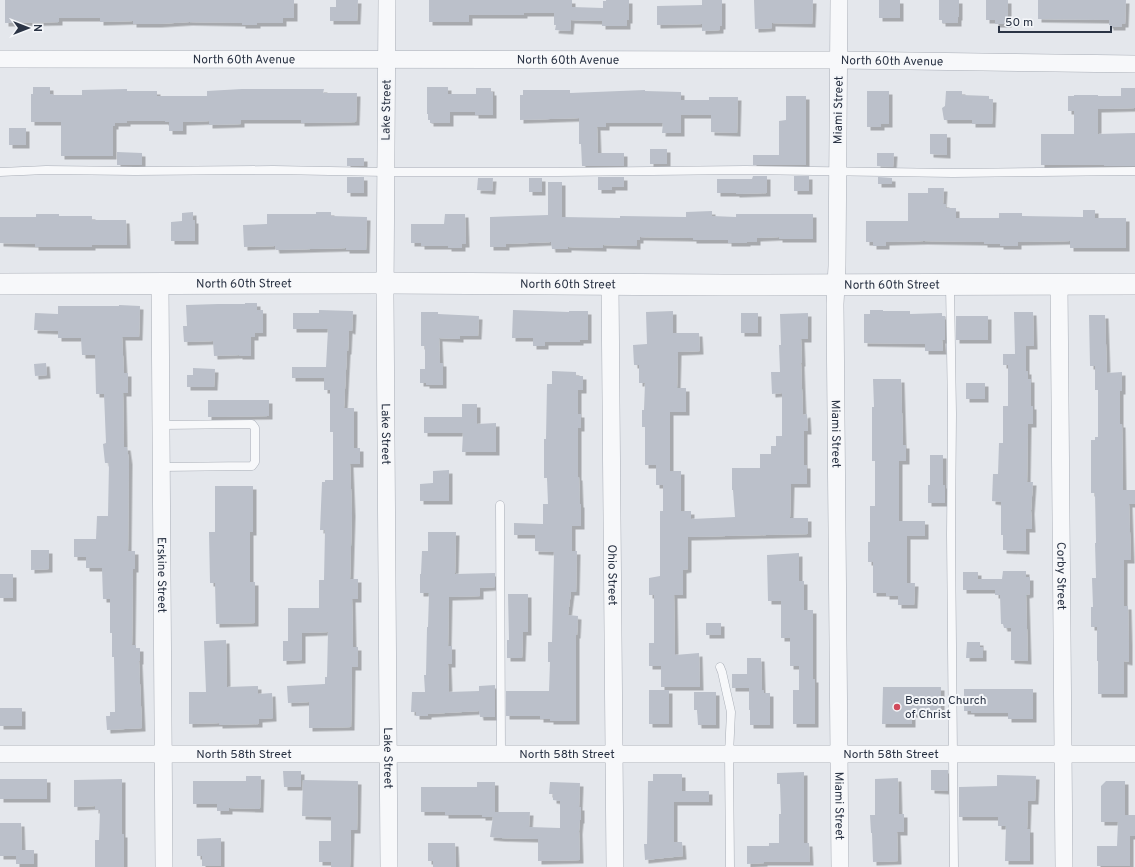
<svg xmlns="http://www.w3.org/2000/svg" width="1135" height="867" font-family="Overpass,sans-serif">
<defs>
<filter id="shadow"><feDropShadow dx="3.5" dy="3.5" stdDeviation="0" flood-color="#0004"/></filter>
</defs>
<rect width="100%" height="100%" fill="#e4e7ec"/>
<!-- building -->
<g fill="#bbc0ca" filter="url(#shadow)">
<path d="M5,0H294V18H283V23H257V25H242V23L189,22L158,24H133V21L100,22V18H59V22L5,23Z"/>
<path d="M336,0H358L357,21H330V7H336Z"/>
<path d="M429,0H572V7L603,8V1H606V0H629V20H627V26H602V21L571,20L570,31L555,30L556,25H554V13H524V15H469V22H429Z"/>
<path d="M702,0H722V26H720V30L702,31V24L657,25V6L702,5Z"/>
<path d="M754,0H813L812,24L772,23V28L755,29Z"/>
<rect x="879" y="0" width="21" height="18"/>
<path d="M939,0H959V17H958V23H942V20H939Z"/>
<path d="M986,0H1008V24H995V20H986Z"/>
<path d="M1038,0H1126L1125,24H1122V27H1110V25H1109V20L1038,19Z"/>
<path d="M33,87H50V94H53V95H82V90L127,89V91H157V96H207V91L242,89H324L323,93H357L356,122L301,123V120H241V124L209,125V121L183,122V131H169V122H165V121H127V123H115V126H113V156H61V122H31V94H33Z"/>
<path d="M427,87H448V94H476V88H491V92H493V115H475V112H450V123H430V120H428V114H427Z"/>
<path d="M1121,88H1135V108L1098,109V134L1135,133V166H1104V165H1041V134H1074V111H1068V96H1074V95H1098V96H1121Z"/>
<path d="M523,90H570V93L645,90V91L681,92V100H709V97H738L737,133L711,132V115H681V133H662L663,123H606V127H597L598,153H624V166H582L581,144H579V118L520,120V95H523Z"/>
<path d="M867,91H889V124H881V127H867Z"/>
<path d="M946,91H962V95L989,96V99H993L992,124H972V120H944L942,108L945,106Z"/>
<path d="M786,96H806V165H753V155H779V121L786,120Z"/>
<rect x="9" y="128" width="17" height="17"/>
<path d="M930,134H947V155L930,154Z"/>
<rect x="650" y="149" width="17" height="15"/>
<path d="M117,152L142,153V165H117Z"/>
<path d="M877,153H894L893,167L877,166Z"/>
<rect x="347" y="158" width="17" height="8"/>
<path d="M753,176H767V193L736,194V193H717V179H752Z"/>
<rect x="794" y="176" width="15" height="15"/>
<rect x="347" y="177" width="17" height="16"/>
<path d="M598,177H624V187H612V190H598Z"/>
<path d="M878,177L892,178V184H878Z"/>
<path d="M478,178H493L492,191L477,190Z"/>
<rect x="529" y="178" width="13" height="14"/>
<path d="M548,182H562V217L620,218V216L686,217V212L712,211V216L736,217V214H813V239H779V237L757,238V242H747V243H728V240H693V238L640,237V240H637V246L603,245V248L568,247V249H552L551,242L506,244V247H490V217L548,215Z"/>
<path d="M928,188H944L943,204H946V208H956V218H999V213H1022V216L1083,217V210H1095V218H1126V248H1070V241L1018,242V246H1000V244H984V242L924,241L886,242V246H873V242H866V221H908V193H928Z"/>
<path d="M193,212V220H195V241H171V222L182,221V213Z"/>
<path d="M316,212H331V216L367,217L366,250H346V248L276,250L275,246L244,247L243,225L267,224V214H316Z"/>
<path d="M36,214H59V216H92V220H126L127,245H92V247H35V244L0,243V217H36Z"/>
<path d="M445,214H465L466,244H462V248H448V246H421V243H411V224H444Z"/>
<path d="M245,303H257V310H263V333H255V337H251V356H239V355L214,356L213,341L184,342L183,326H187L186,305L218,304H245Z"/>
<path d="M119,305L140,306L139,337H122L124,373H128V393H123L124,447H127L129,461L128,551H135V569H133L132,645H136V648H140V661H139L142,728L107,730L106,716H110V712H115L114,657H112V633H110V599H103L102,568H86V557H74V539H96L97,516H108L109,463H105L103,444L106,443L104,394H96L95,355H82L81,338H58V331L34,330L35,313L58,314V306H119Z"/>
<path d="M319,310L353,311L352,331L349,330L348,351H347L344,408H354V448H360V464H350L352,513L350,579H358V599H352L353,647H358V667H352L351,727L309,728V702L288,703L287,686L325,684V677H327L328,632L302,633V660L283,661V641H288V608H319V580H324L325,530H320L322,482H325V480H333V432H330V390H324V378H292V367H326L328,329H293V313H319Z"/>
<path d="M513,310L569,312V311H588V340H580V342H545V346H533V338H512Z"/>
<path d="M870,310H883V311H910V314L942,313V316H945V340H942L943,351H925V344L864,343V314H870Z"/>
<path d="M673,311V333H699L700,351L678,352L677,388H686V412H670V471H681V511H691V519L735,517L733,490H732V468H760V454H771V446H776V436H782V393L772,394L771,372H780L779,345H781L780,314L808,313V339H801L802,363H801L803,415L807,414L808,431H804V465H807V484H791L790,518H808V534L688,537V569L683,570V595H674L675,655L699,653L700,687H661V666H649V643H654V595H649V578L660,576V511H663V485H656V465H645V427H642V410H644L645,383H639V365H634L633,345L647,344L646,312Z"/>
<path d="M421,312H438V314L479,316L478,336H460V339L439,338L440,363H443V385H426V383H420V369H425V346H421Z"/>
<path d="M1014,312H1033L1034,346H1026V371H1028V379H1031V406H1033V424H1028L1027,482H1033L1031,511L1032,529H1026V551L1003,550V535H1001V502L992,501L993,474H998L999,443H1003V406H1008V365H1003V354H1015Z"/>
<rect x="741" y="313" width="17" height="20"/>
<path d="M1089,315H1105L1107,373L1122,372V391H1120V424H1122L1123,490H1135V504H1129L1131,560H1124V606H1128L1129,642V662L1124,661V694H1098V661H1097V627H1091V607H1093L1092,578H1096L1095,543H1096L1095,493H1091V440H1095V437H1098V390H1095V366H1090Z"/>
<rect x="956" y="316" width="32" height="24"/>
<path d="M46,363L47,375L35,376L34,364Z"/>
<path d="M193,368L215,369L214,387H187V375H193Z"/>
<path d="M552,371L576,372V376H583V390H578V414H581V428H578V477H579L580,504H581V526H572V551H577L576,592H571L568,615L578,616L577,635H576V721H550V719H540V716H506V691H549L550,662H548V642H552L554,552L535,551V535H514V523L543,524V504H548L547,478H544V439H546L547,384H552Z"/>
<path d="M873,379H901L903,445H906V461H899V521H925V536H907V583H915L914,605H898V596H886V593H873V562H868V542H870V506H875V461H872V407H874Z"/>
<rect x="966" y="383" width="19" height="16"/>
<path d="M208,400H269V416L208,417Z"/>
<path d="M462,404H477V424L496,423V452H462L463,433H424V417H462Z"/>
<path d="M930,455H943V485H945V503H928V485H930Z"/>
<path d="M449,470V501H420V484L433,483V471Z"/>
<path d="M215,486H253V532H250V582H255V623L216,624L215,583H210L209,532H215Z"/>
<path d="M428,532H456L455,574L495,573V587L480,588V596L449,597L448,646H452V664H448L449,692L479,691V686L495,685V717H480L479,711L428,714V716H416V712H411L412,692H425L424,675H426L427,627H428L429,593H420V574H421L422,551H428Z"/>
<path d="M31,550H49V569L31,570Z"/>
<path d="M799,553V581H804V610H813V679H815V724H793V690H799V666H790V638H781V601H768L767,555Z"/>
<path d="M1003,571H1026V577H1030V594L1026,595L1028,661L1011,660V628H1004L1003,624H1001L1000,595H995V590H963V572H978V579H1002Z"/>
<rect x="0" y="574" width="13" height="24"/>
<path d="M508,594H528V632H523L522,658H507V640H509Z"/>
<rect x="706" y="623" width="15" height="12"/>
<path d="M226,640L227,687L258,686V694L272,693L273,718L259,719V724L219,725V723L189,724V692H206L204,641Z"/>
<path d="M967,642H980V647H983V658H966Z"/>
<path d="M747,658H761L762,690H764V693H770V725H750V710H749V688H732V674H747Z"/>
<path d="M883,687H941V714H912V724H882Z"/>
<path d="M964,689H1033V719H1008V713H971V711H964Z"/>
<rect x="649" y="690" width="20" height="34"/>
<path d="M694,692H716V725H698L697,710H694Z"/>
<rect x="0" y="708" width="22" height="18"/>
<path d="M931,770H948V791L931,790Z"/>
<path d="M283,771H301V787H284Z"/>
<path d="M804,772V843H809L810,862H764V863L747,864V846H769V843H779V814H781L780,784H777V773Z"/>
<path d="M653,774H682V791H709V802H674V842H682L683,856L645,860L644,844H647L648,781H653Z"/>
<path d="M997,775L1036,776L1035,801H1028L1027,829H1030V861H1005L1006,826H998V817H959V787L997,786Z"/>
<path d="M246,776H261L260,809L229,808V811H217V804H193V781H246Z"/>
<path d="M898,778L899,814H904V832H897L898,861L873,862L872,833H871L870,815H875V779Z"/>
<rect x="0" y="779" width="47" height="20"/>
<path d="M122,779V834H124V867H95V840H99L100,810H95V806L74,807V780Z"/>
<path d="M303,780L358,781L357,830H351L350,867H331V862H319V841H331V817L302,816Z"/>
<path d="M1106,781H1125V815H1135V836H1130V866H1097V846H1117L1118,822H1101V786Z"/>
<path d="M477,782H495V812H530L529,827L560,828V801L553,800V794H549L550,782L580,783L579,807H581V820H580L579,831L580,860L538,861V839L501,838L490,837L493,817H482V815H445V812H421V787H477Z"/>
<path d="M0,823H21L22,850H34V864H16V856H0Z"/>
<path d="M221,838V866H202V856H197V839Z"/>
<path d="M428,843H455L456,867H433V861H428Z"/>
</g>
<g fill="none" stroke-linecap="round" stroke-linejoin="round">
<defs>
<g id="service">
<path d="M0,172L46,170L135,171L273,170L386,172H558L745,170L953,173L1135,171"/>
<path d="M950,285L952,414L951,535L954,867"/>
<path d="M161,425L252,424L255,428V462L252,466L161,467"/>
<path d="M500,505L501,754"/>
<path d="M720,667L722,672L731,712L729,754L730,867"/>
</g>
<g id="minor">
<path id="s1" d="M387,0L385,296L389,867"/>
<path id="s2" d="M839,0L837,266L835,304L840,867"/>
<path id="s3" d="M0,59L839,60L1135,64"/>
<path id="s4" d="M160,284L164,867"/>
<path id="s5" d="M610,284L615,867"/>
<path id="s6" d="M1059,284L1064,867"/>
<path id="s7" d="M0,754H1135"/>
</g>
<g id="tertiary">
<path id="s8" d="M0,284L385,283L724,285L1135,284"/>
</g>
</defs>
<!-- service casing -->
<use href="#service" stroke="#a9aeb7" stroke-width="9"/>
<!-- minor casing -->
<use href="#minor" stroke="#a9aeb7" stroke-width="18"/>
<!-- tertiary casing -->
<use href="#tertiary" stroke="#a9aeb7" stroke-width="22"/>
<!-- service -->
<use href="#service" stroke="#f7f8fa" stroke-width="8"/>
<!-- minor -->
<use href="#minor" stroke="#f7f8fa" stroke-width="17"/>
<!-- tertiary -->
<use href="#tertiary" stroke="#f7f8fa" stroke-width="21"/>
</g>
<!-- markers -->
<circle fill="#d1495b" stroke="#f4f6f9" stroke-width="1.5" cx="897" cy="707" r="4"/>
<g text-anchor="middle" stroke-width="4" stroke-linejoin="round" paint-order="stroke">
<!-- street labels -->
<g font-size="12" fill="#2b3445" stroke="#f4f6f9">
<text dy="4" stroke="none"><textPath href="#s3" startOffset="244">North 60th Avenue</textPath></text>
<text dy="4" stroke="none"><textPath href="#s3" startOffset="568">North 60th Avenue</textPath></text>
<text dy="4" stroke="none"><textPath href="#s3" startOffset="892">North 60th Avenue</textPath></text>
<text transform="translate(386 110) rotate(-89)" y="4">Lake Street</text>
<text transform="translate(838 110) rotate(-89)" y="4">Miami Street</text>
<text dy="4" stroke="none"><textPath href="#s8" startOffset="244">North 60th Street</textPath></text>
<text dy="4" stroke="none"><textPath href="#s8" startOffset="568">North 60th Street</textPath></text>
<text dy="4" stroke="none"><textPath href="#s8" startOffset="892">North 60th Street</textPath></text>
<text dy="4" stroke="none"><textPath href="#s1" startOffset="434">Lake Street</textPath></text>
<text dy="4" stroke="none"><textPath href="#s2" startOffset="434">Miami Street</textPath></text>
<text dy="4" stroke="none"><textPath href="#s4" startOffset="291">Erskine Street</textPath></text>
<text dy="4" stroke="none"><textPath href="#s5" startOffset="291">Ohio Street</textPath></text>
<text dy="4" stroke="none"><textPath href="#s6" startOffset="292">Corby Street</textPath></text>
<text dy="4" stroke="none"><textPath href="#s7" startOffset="244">North 58th Street</textPath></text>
<text dy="4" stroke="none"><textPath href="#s7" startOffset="567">North 58th Street</textPath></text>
<text dy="4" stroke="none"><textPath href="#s7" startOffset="891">North 58th Street</textPath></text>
<text dy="4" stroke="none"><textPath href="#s1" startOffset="758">Lake Street</textPath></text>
<text dy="4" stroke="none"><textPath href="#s2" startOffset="806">Miami Street</textPath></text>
</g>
<!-- poi labels -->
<g font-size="12" fill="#2b3445" stroke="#f4f6f9" text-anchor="start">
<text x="905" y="704">Benson Church<tspan x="905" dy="14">of Christ</tspan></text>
</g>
</g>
<!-- north arrow -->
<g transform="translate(28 28) rotate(90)" stroke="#f4f6f9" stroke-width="3" paint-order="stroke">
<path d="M0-3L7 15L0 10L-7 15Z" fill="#2b3445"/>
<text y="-6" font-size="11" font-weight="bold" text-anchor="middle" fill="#2b3445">N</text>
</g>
<!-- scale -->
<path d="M999 26v6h112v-6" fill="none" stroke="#2b3445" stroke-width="2"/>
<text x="1005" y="26" font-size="12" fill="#2b3445" stroke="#f4f6f9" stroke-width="3" paint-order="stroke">50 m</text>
</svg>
